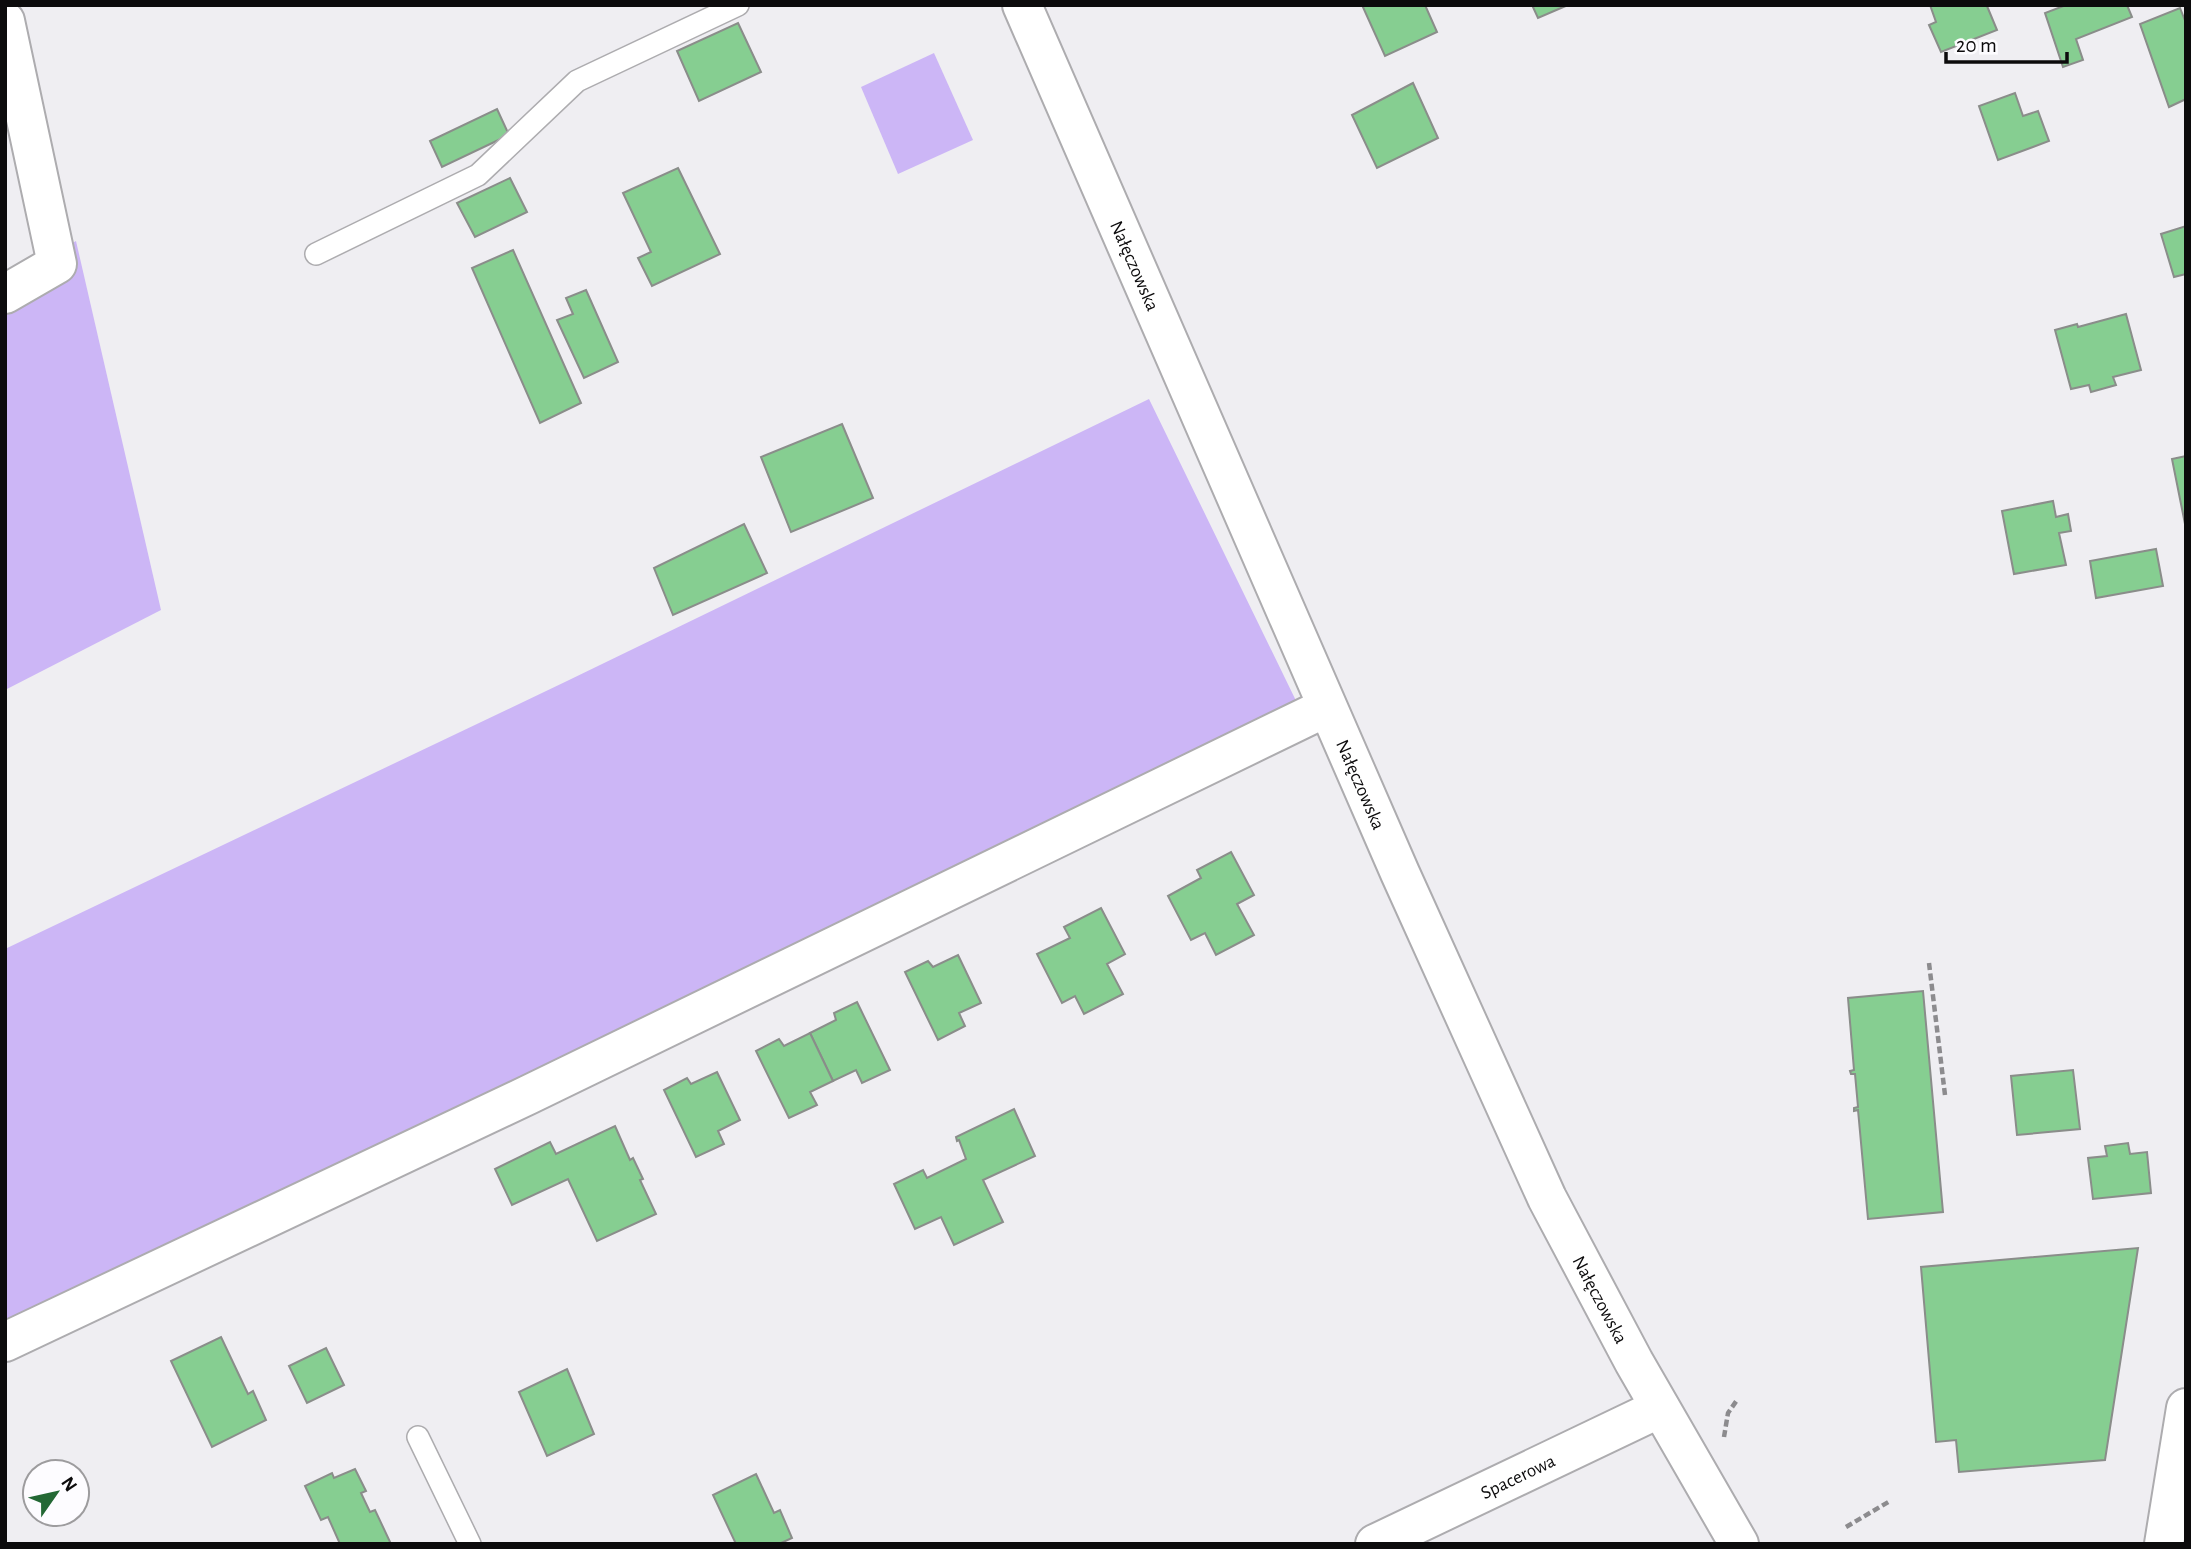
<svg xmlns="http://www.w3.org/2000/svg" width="2191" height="1549" font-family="'Alegreya Sans',sans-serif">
<rect width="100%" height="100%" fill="#efeef2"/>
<!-- green -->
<g fill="#ccb6f6">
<path d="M934,53L973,140L898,174L861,87Z"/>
<path d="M76,241L161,610L5,690V281Z"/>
<path d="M1149,399L1301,711L5,1346V949L567,681Z"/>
</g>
<!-- building -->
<g fill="#86ce91" stroke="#8a8d8a" stroke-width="2">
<path d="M1362,5H1425L1437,32L1385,56Z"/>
<path d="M1532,5H1568L1538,18Z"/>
<path d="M1930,5H1990L1987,6L1997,30L1941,52L1929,25L1936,22Z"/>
<path d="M2066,5H2127L2132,17L2076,39L2083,60L2063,67L2045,13Z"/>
<path d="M2180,8L2186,23V99L2169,107L2140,24Z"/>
<path d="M738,23L761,72L699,101L677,51Z"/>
<path d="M1413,83L1438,138L1377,168L1352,115Z"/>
<path d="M2015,93L2023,116L2038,111L2049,141L1998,160L1979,106Z"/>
<path d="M497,109L509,135L442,167L430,141Z"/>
<path d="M678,168L720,254L652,286L638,258L651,252L623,193Z"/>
<path d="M510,178L527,212L475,237L457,203Z"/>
<path d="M2186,226V274L2174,277L2161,234Z"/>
<path d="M513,250L581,403L540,423L472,268Z"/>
<path d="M586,290L618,362L584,378L557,320L573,314L566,298Z"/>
<path d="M2126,314L2141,370L2113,377L2116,385L2091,392L2089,385L2071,389L2055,330L2077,324L2078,327Z"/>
<path d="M842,424L873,498L791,532L761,457Z"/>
<path d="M2186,456V529L2172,459Z"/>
<path d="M2053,501L2056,517L2068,514L2071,531L2059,533L2066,565L2014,574L2002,511Z"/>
<path d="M744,524L767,573L673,615L654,568Z"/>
<path d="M2156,549L2163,586L2096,598L2090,561Z"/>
<path d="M1231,852L1254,895L1237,904L1254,935L1216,955L1205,933L1191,940L1168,896L1201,878L1197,870Z"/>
<path d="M1101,908L1125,954L1107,964L1123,994L1084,1014L1075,996L1062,1003L1037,954L1070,938L1064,927Z"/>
<path d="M958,955L981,1003L959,1013L965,1026L938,1040L905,972L928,961L933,967Z"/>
<path d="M1923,991L1943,1212L1868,1219L1858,1110L1854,1111V1108L1858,1107L1855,1074H1851L1850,1071L1854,1070L1848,998Z"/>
<path d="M857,1002L890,1070L862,1083L856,1070L833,1081L810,1033L836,1020L834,1013Z"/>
<path d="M810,1033L833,1081L810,1092L817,1105L789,1118L756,1051L779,1039L784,1046Z"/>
<path d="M2073,1070L2080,1129L2017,1135L2011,1076Z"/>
<path d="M717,1072L740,1120L718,1131L724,1144L696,1157L664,1090L687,1078L691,1084Z"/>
<path d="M1014,1109L1035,1156L983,1180L1003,1222L954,1245L941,1217L915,1229L894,1184L923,1170L927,1178L966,1159L959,1140L957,1141L956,1137Z"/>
<path d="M615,1126L630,1160L633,1158L643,1179L640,1180L656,1214L597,1241L568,1179L512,1205L495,1169L550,1142L556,1154Z"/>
<path d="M2128,1143L2130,1154L2147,1152L2151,1193L2093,1199L2088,1158L2107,1156L2105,1146Z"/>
<path d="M2138,1248L2105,1460L1959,1472L1956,1440L1936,1442L1921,1267Z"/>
<path d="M221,1337L248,1394L253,1391L266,1420L212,1447L171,1361Z"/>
<path d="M326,1348L344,1385L307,1403L289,1366Z"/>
<path d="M567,1369L594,1434L547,1456L519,1392Z"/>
<path d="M355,1469L366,1491L361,1493L370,1512L375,1510L391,1544H340L328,1517L321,1520L305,1486L332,1473L334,1478Z"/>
<path d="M756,1474L774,1513L780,1510L792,1538L779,1544H736L713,1495Z"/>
</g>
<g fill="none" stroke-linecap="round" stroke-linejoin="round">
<defs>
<g id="lane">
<path d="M316,254L478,175L577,81L738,5"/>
<path d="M418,1437L470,1544"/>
</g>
<g id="street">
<path d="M5,21L57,264L5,294"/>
<path d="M5,1342L528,1095L1327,707"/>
<path id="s1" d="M1375,1544L1660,1408"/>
<path d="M2164,1544L2186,1408"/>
</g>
<g id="secondary">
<path id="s2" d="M1022,5L1400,873L1547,1198L1634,1362L1739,1544"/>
</g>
</defs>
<!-- lane casing -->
<use href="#lane" stroke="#adacaf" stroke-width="24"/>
<!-- street casing -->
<use href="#street" stroke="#adacaf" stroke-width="42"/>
<!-- secondary casing -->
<use href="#secondary" stroke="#adacaf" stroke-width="42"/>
<!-- path -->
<g stroke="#8c8b8e" stroke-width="4.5" stroke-dasharray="7 3.5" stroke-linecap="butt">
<path d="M1929,963L1945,1095"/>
<path d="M1724,1437L1728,1413L1737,1400"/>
<path d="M1846,1527L1890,1501"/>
</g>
<!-- lane -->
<use href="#lane" stroke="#fff" stroke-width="21"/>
<!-- street -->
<use href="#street" stroke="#fff" stroke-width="38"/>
<!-- secondary -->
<use href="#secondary" stroke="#fff" stroke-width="38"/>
</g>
<g text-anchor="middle" stroke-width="5" stroke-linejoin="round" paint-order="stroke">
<!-- street labels -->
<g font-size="19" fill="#0c0b0c" stroke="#fdfcff">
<text dy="7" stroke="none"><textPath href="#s2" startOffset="284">Nałęczowska</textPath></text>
<text dy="7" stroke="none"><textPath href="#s2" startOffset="850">Nałęczowska</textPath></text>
<text dy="7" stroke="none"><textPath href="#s2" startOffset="1418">Nałęczowska</textPath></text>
<text dy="7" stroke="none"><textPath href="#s1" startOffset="158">Spacerowa</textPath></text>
</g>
</g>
<!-- border -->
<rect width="2191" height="1549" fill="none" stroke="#0c0b0c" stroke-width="14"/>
<!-- north arrow -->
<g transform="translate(56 1493) rotate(56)"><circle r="33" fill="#fdfcff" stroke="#9d9c9e" stroke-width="2"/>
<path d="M0-5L12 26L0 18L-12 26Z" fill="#236834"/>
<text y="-10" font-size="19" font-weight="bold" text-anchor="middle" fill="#0c0b0c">N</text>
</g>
<!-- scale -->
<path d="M1946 52v10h121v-10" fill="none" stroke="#0c0b0c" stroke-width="3.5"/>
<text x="1956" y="52" font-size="21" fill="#0c0b0c" stroke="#fdfcff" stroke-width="5" paint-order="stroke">20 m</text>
</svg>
